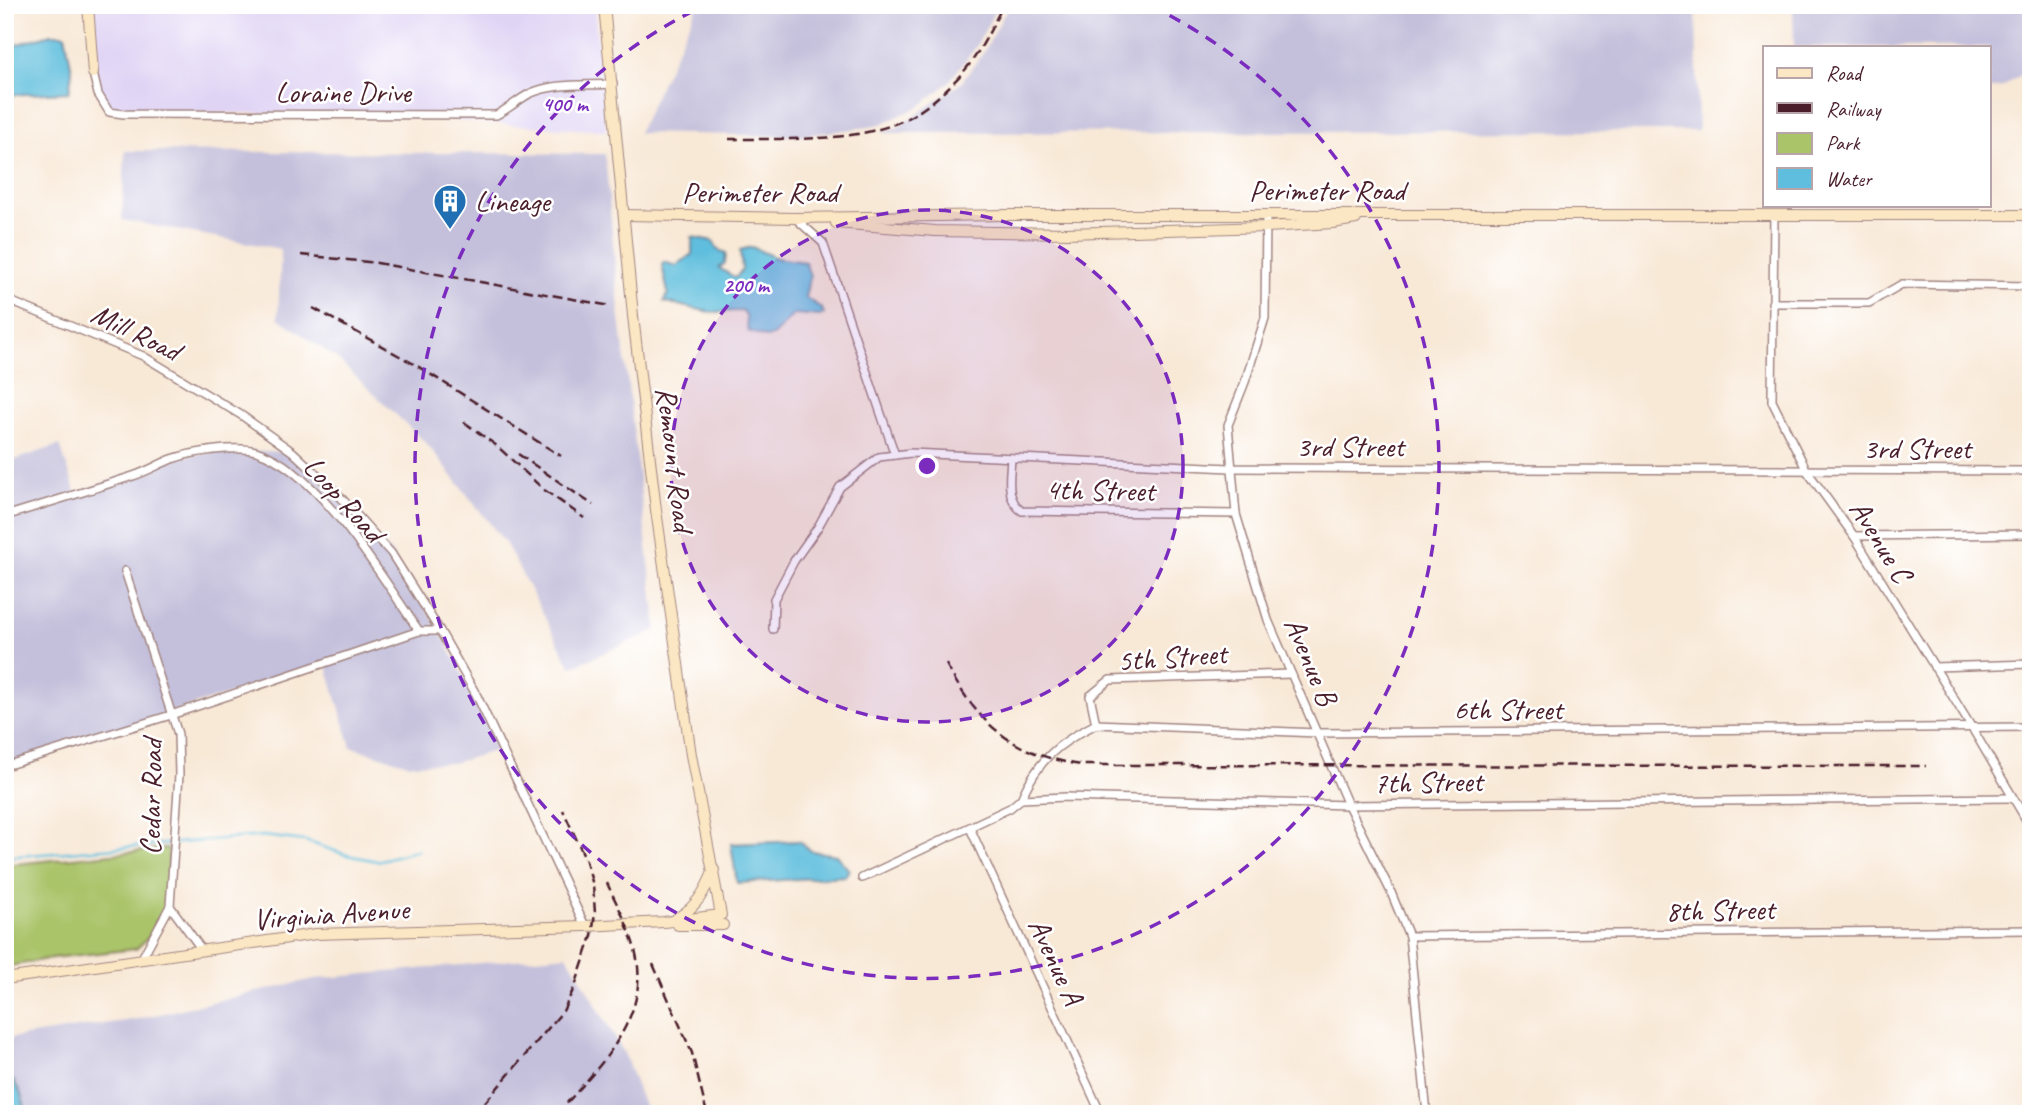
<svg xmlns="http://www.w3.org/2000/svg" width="2036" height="1119" font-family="Caveat,sans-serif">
<rect width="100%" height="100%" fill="#fff"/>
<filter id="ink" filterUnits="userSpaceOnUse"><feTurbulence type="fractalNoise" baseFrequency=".0143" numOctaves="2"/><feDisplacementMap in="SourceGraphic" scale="14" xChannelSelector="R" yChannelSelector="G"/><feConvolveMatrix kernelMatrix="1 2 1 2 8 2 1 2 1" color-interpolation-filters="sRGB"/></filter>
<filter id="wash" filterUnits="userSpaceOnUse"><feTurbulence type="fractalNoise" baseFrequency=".00686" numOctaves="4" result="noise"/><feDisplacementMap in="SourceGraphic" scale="28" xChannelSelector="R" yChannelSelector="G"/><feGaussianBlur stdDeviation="1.57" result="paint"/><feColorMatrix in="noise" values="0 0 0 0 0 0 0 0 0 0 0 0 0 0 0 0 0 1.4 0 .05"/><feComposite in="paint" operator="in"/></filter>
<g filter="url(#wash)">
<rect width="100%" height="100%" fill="#f8e8d6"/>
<!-- built -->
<path fill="#e0d4f4" d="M87,5H594L606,131L353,114L109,112L98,94Z"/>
<!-- industrial -->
<g fill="#c4c0db">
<path d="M698,5H998L976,47L947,84L919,107L876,126L797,136L638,133Z"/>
<path d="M1009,5H1696L1698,131L880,133L899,127L961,83L984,52Z"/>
<path d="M1793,5H2031V67L2003,87L1989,89V47H1794Z"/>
<path d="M125,151L605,154L619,309L657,630L571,667L506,544L427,444L336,358L278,318L281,249L122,220Z"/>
<path d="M60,445L76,493L173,458L224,450L293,452L391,553L440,631L501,749L453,763L408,764L351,747L326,663L5,766V463Z"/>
<path d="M567,955L624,1053L647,1114H5V1039L138,1019L314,979Z"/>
</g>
<!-- green -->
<path fill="#aac46a" stroke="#7a724a" stroke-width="2" d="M169,848L166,905L148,938L136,949L52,958L5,967V865Z"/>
<!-- water -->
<g fill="#5fbedd" stroke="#546e84" stroke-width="2">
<path d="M51,34H65L72,71L69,92L5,95V48Z"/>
<path d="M692,237L713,241L718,250L726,253L725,263L719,268L736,278L742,269L740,250L752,247L776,258L805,262L810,276L805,297L821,308L824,313L820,316L794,314L774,335L768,338L748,331L746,316L742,311L710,312L664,302L668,293L662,265L664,262L676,266L692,254Z"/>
<path d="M799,841L811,851L836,855L849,870L845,876L737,883L731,844Z"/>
<path d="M5,1067L20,1092L27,1114H6Z"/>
</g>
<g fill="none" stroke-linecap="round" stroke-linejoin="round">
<!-- stream -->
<path stroke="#5fbedd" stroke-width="2.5" d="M5,857L263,836L305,841L347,855L377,861L418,850"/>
</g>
</g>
<g filter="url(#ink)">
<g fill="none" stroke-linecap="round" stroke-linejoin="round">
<defs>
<g id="street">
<path d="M93,73L98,94L109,112L124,114L496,115C508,109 518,100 529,94C554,82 586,86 613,84"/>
<path d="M1774,214L1772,401L1807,471L1854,536L1972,728L2031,828"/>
<path d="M1266,215L1265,318L1245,382L1228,425L1236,514L1268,620L1348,805L1390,890L1409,936L1427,1114"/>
<path d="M795,218L823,243L895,455"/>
<path d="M5,299L143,356L241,415L293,452L336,492L391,553L440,631"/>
<path d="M1772,303H1869L1902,284L2031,286"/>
<path d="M1011,458C1010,477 1005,499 1022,511L1236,514"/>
<path d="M5,516C48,503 90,490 133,476C146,472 159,464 172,459C192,452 236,445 256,451C320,471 382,578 419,631H440L477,696L585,926"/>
<path d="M1854,536L2031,534"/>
<path d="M125,571L178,734L179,775L170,906L142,958"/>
<path d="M773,629L774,599L794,561L818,527L840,487L879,457L911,453L1230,468L2031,471"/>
<path d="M1934,667L2031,664"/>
<path d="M1096,724L1090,696L1110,680L1291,674"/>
<path d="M5,766L171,715L419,631"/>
<path d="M1021,799C1038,760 1058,743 1096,724L1317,733L2031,727"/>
<path d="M970,828L1101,1114"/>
<path d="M862,878L1010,808L1021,799L1066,797L1348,805L2012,798"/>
<path d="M170,906L202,950"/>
<path d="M1409,936L2031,930"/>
</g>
<g id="secondary">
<path d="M88,5L93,73"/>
<path d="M624,215L795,218L1008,215H2031"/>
<path d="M836,223L935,231L1067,233L1267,227L1333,223L1356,219"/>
<path d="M677,918C697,907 705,891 714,870"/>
<path d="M678,925H723"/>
<path d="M5,979L316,934L585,926L664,922L721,915L691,755L656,510L633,316L604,5"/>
</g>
</defs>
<!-- street casing -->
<use href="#street" stroke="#a18480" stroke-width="10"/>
<!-- secondary casing -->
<use href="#secondary" stroke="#a18480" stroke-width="12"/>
<!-- street -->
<use href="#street" stroke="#fff" stroke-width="7"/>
<!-- secondary -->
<use href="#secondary" stroke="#fbe7c3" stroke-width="10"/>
<!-- rail -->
<g stroke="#4a1f2b" stroke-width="2.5" stroke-dasharray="10 5" stroke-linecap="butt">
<path d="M729,139C785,138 862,145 913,115C931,105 951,86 965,70C981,51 992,27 1003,5"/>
<path d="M301,255L377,263L611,306"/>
<path d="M313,308L414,364L561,456"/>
<path d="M464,422L497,446L543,489L584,518"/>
<path d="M518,454L593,505"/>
<path d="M946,664C978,724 1012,754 1081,765L1926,766"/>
<path d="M653,964L692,1053L707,1114"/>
<path d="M475,1114L563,1011L575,986L592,936L595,913L593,885L585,858L563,810"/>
<path d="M557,1114C602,1063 659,1011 631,937C625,918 615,901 607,883"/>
</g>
</g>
</g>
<!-- distance rings -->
<circle cx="927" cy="466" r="256" fill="#7b2cbf" fill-opacity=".12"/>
<g fill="none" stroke="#7b2cbf" stroke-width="3.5" stroke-dasharray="12 9">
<circle cx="927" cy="466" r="256"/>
<path d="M1151 6A512 512 0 1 1 703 6"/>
</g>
<!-- icons -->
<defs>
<symbol id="building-pin" viewBox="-11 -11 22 30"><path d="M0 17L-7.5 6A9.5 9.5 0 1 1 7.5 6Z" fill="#1f6fb2" stroke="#fff"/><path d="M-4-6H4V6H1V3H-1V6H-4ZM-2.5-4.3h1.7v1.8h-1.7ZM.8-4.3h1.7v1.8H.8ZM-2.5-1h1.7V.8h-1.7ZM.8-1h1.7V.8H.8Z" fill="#fff"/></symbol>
</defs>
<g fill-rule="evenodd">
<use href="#building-pin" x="431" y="182" width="38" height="52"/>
</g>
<g text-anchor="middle" stroke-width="5" stroke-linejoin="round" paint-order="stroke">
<!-- street labels -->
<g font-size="30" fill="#4a1f2b" stroke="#fff">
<text x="343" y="102">Loraine Drive</text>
<text x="1327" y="200">Perimeter Road</text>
<text x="760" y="202">Perimeter Road</text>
<text transform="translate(136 332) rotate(26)" y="10">Mill Road</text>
<text x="1350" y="456">3rd Street</text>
<text x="1917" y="458">3rd Street</text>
<text transform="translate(675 459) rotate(83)" y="10">Remount Road</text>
<text transform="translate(1100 490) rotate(1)" y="10">4th Street</text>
<text transform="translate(344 499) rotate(48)" y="10">Loop Road</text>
<text transform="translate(1881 541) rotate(58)" y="10">Avenue C</text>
<text transform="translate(1172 657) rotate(-4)" y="10">5th Street</text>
<text transform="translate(1311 661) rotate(67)" y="10">Avenue B</text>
<text x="1508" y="719">6th Street</text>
<text transform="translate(1428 782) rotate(-1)" y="10">7th Street</text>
<text transform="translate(151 797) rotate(-89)" y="10">Cedar Road</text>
<text transform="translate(1720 910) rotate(-1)" y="10">8th Street</text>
<text transform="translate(331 914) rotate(-4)" y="10">Virginia Avenue</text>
<text transform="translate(1056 961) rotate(65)" y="10">Avenue A</text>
</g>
<!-- poi labels -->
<g font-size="30" fill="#4a1f2b" stroke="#fff" text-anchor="start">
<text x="475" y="211">Lineage</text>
</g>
</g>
<circle cx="927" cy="466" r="10" fill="#7b2cbf" stroke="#fff" stroke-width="3.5"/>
<g font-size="21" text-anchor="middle" font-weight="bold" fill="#7b2cbf" stroke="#fff" stroke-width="5" stroke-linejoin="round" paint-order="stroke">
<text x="565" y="111">400 m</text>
<text x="746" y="292">200 m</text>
</g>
<!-- margin -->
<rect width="2036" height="1119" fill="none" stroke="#fff" stroke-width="28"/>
<!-- legend -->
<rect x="1763" y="46" width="228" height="161" fill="#ffffff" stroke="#b7a5aa" stroke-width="2"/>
<rect x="1777" y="68" width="35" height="10" fill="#fbe7c3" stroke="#b7a5aa" stroke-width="2"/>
<text x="1826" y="80" font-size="21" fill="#4a1f2b">Road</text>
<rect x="1777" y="103" width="35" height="10" fill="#4a1f2b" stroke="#b7a5aa" stroke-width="2"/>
<text x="1826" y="116" font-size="21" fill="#4a1f2b">Railway</text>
<rect x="1777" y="133" width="35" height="21" fill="#aac46a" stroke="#b7a5aa" stroke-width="2"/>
<text x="1826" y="150" font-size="21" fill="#4a1f2b">Park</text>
<rect x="1777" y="168" width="35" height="21" fill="#5fbedd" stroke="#b7a5aa" stroke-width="2"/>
<text x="1826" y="186" font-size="21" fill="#4a1f2b">Water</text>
</svg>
